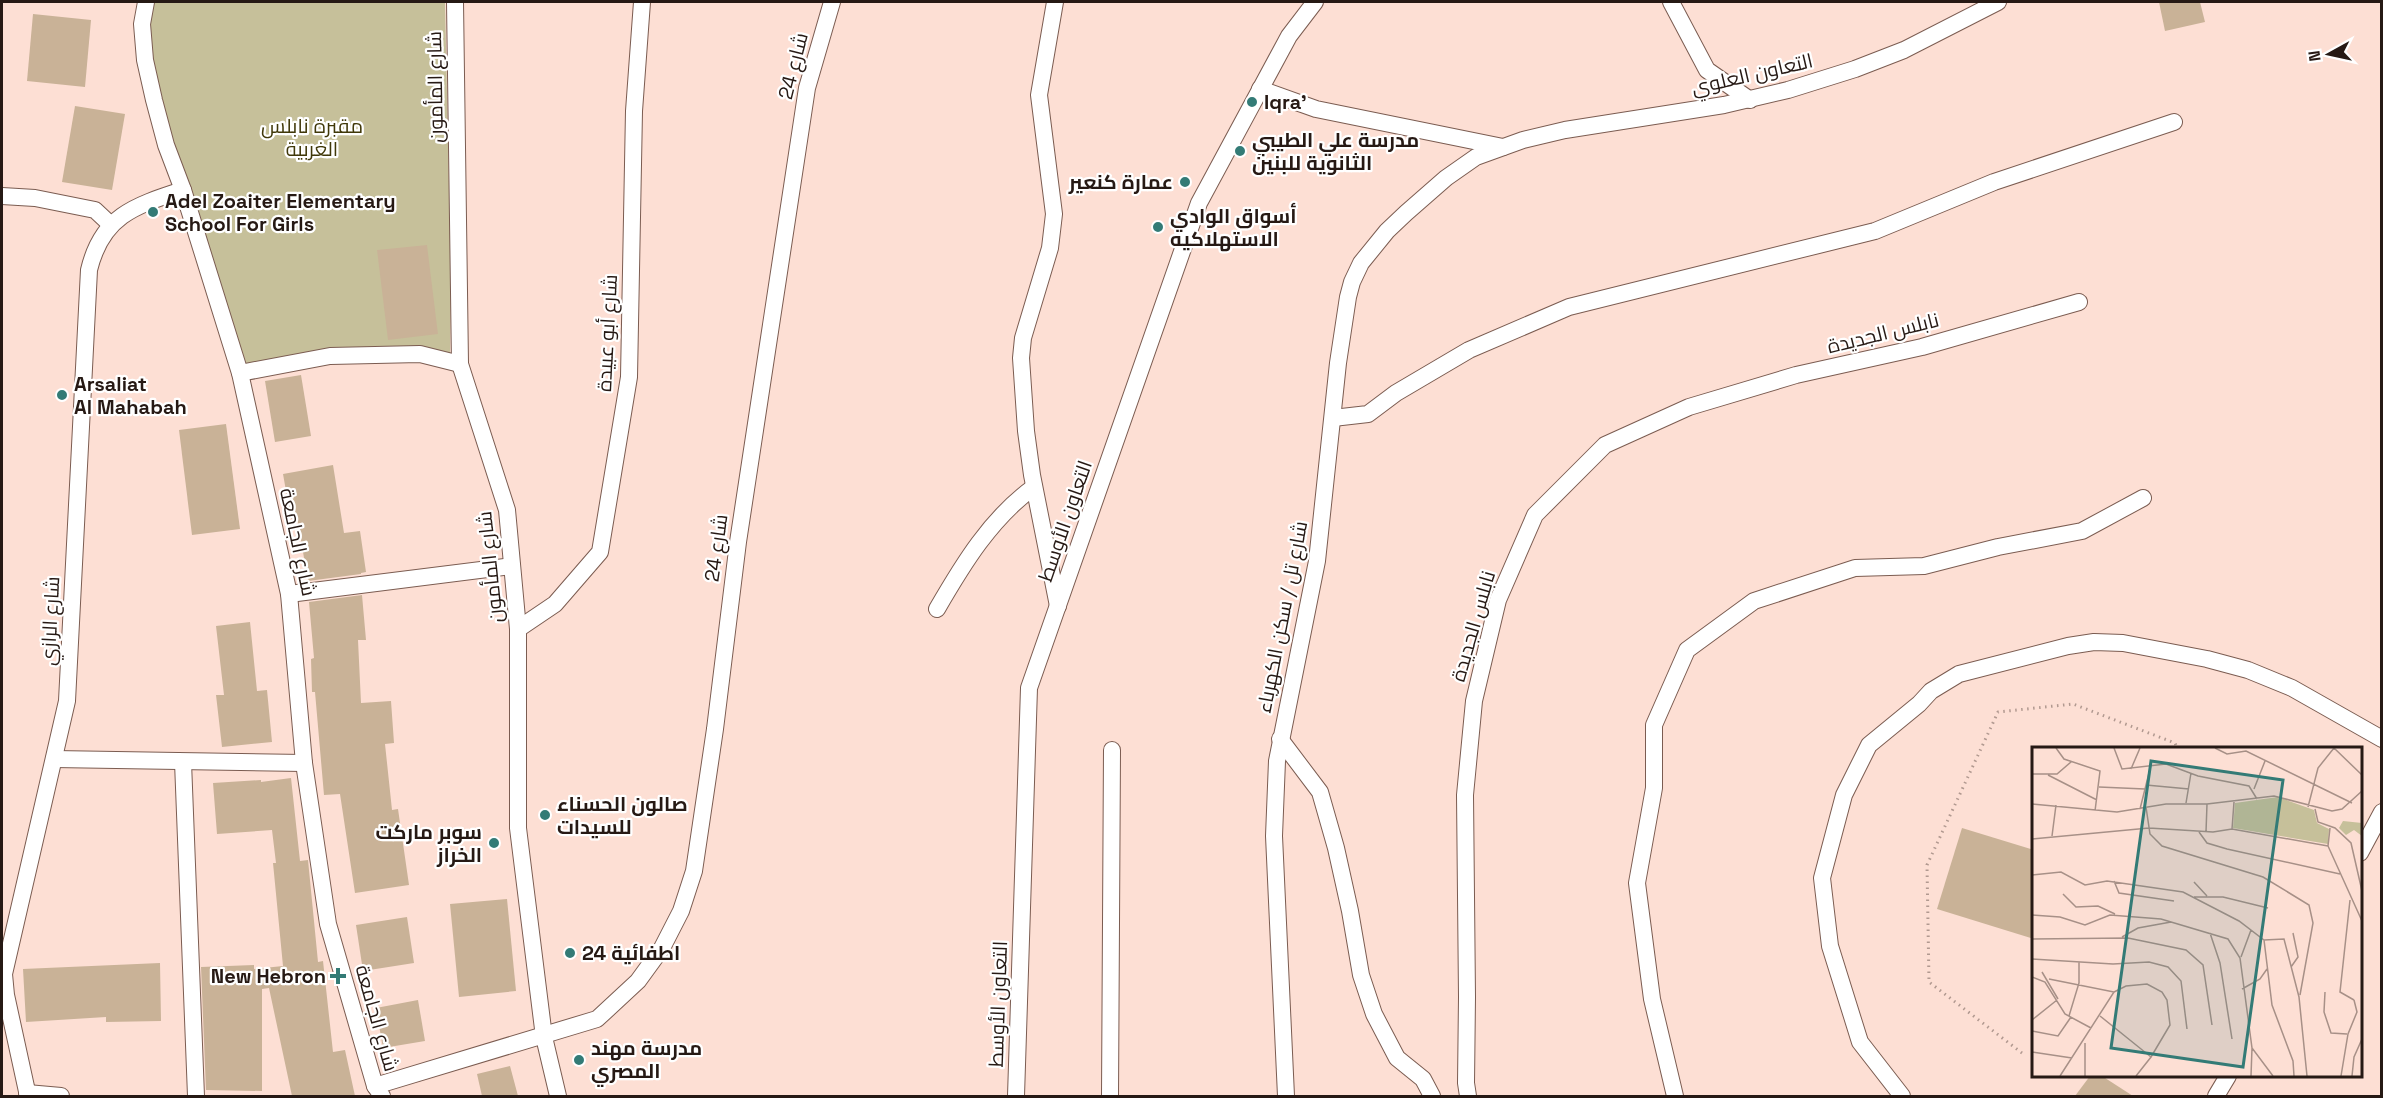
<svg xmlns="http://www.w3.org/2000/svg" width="2383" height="1098" font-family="'Space Grotesk',Cairo,sans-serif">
<rect width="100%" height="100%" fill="#fddfd4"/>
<!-- green -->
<path fill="#c6c09a" d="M150,2H445L451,276L450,356L247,366L172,144L150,59L147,27Z"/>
<!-- building -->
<g fill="#c9b297">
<path d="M2159,2H2200L2205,22L2165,31Z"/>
<path d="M33,14L91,20L85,87L27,81Z"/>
<path d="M75,106L125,114L112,190L62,182Z"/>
<path d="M427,245L438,334L388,340L377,250Z"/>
<path d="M301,375L311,436L275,442L265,381Z"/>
<path d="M226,424L240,529L192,535L179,430Z"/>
<path d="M333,465L344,533L360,531L366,572L361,573V574L308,581L297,517L291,519L283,474Z"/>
<path d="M362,595L366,640H358L361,703L391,701L394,743L385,744L392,810L398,809L409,885L355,893L340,794L324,795L315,692H312L311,659L314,658L309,602Z"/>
<path d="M250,622L257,691L267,690L272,742L222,747L216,695H224L216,626Z"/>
<path d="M291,778L300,861L308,860L318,962L323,961L333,1052L345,1050L355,1096H292L269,988L262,989V1091L206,1090L201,967L254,965V969L283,966L273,863H276L272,830L217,834L213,783L261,780V782Z"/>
<path d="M1962,828L2034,850V939L1937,909Z"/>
<path d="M507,899L516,991L459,997L450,904Z"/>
<path d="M407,917L414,963L363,971L356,925Z"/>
<path d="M160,963L161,1021L106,1022V1017L26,1022L23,969Z"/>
<path d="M418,1000L425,1041L383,1048L376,1008Z"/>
<path d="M510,1066L518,1096H482L477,1074Z"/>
<path d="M2090,1076H2102L2133,1096H2075Z"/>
</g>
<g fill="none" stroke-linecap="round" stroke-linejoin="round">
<defs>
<g id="street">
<path d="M146,2L142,24L145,60L154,100L166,145L183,190L240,373L289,594L304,763L328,924L375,1086L382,1096"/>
<path d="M455,2L460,364L507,510L518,629V828L544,1037L558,1096"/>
<path d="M1055,2L1039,95L1054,214L1050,248L1023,338L1021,358L1026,431L1032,475L1058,606"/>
<path d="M1671,2L1707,70L1750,100"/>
<path d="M1260,89L1316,109L1503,147"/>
<path d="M2,196L35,198L95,210L111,225"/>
<path d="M240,373L330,356L420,354L460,364"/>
<path d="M1333,418L1368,414L1396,393L1469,350L1569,307L1875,231L1994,182L2174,122"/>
<path d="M289,594L512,566"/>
<path d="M937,609C963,564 991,518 1034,487"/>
<path d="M518,629L555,604L600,552L629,377L634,111L642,2"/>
<path d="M1280,739L1320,792L1336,848L1350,911L1361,975L1374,1014L1397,1058L1423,1079L1432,1096"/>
<path d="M54,759L304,763"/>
<path d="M183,762L196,1096"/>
<path d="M2360,853L2382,812"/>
<path d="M375,1086L597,1019L638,981L662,948L681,911L694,871L715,729L738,542L807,88L832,2"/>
<path d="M27,1093L61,1096"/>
<path d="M28,1096L6,995L4,974L67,701L89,270C102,216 134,206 183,190"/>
<path d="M1016,1096L1029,688L1199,203L1289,36L1315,2"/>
<path d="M1110,1096L1112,750"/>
<path d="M1286,1096L1274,836L1277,761L1317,561L1338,363L1348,297L1352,282L1361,263L1387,231L1406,213L1446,178L1476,157L1523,140L1565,130L1724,105L1788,90L1855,69L1904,50L1998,2"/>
<path d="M1468,1096L1466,1083L1467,997L1465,795L1474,701L1498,600L1535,515L1605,445L1689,407L1796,375L1922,347L2079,302"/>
<path d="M1675,1096L1652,999L1637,883L1654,788V725L1687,650L1754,601L1855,568L1924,566L1998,547L2082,531L2143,498"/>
<path d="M1902,1096L1860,1042L1830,946L1822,878L1844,795L1869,745L1919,704L1931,691L1959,674L2068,646L2094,642L2123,643L2207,659L2248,670L2292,688L2382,739"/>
<path d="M2216,1096L2228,1076"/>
</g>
</defs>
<!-- street casing -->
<use href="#street" stroke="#7b5c51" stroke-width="18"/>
<!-- path -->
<path stroke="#b19990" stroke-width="3" stroke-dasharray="1.5 4.5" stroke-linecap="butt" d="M2022,1053L1929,982L1927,865L1998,712L2073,704L2175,743L2177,748"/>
<!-- street -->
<use href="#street" stroke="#fff" stroke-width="16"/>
</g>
<!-- markers -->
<g fill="#337b76" stroke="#fff" stroke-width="2">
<circle cx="1252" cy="102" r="6"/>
<circle cx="1240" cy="151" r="6"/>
<circle cx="1185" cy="182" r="6"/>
<circle cx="153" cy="212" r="6"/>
<circle cx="1158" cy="227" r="6"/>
<circle cx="62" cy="395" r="6"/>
<circle cx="545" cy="815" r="6"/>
<circle cx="494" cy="843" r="6"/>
<circle cx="570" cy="953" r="6"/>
<path d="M335 967h6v6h6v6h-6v6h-6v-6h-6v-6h6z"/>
<circle cx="579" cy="1060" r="6"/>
</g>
<g text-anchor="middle" stroke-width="4.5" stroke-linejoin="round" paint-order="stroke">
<!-- street labels -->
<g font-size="20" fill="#261914" stroke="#fff">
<text transform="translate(793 66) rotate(-76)" y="7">شارع 24</text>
<text transform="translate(1752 74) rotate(-13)" y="7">التعاون العلوي</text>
<text transform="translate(435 87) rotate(-91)" y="7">شارع المأمون</text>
<text transform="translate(607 333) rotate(-87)" y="7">شارع أبو عبيدة</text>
<text transform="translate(1883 333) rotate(-14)" y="7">نابلس الجديدة</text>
<text transform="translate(1065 521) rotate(-71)" y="7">التعاون الأوسط</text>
<text transform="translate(298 542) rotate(78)" y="7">شارع الجامعة</text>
<text transform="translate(716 548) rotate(-82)" y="7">شارع 24</text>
<text transform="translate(490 567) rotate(-96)" y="7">شارع المأمون</text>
<text transform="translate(1282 617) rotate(-79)" y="7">شارع تل / سكن الكهرباء</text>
<text transform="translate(50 621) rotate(-87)" y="7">شارع الرازي</text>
<text transform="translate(1473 626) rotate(-74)" y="7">نابلس الجديدة</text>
<text transform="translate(998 1004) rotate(-88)" y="7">التعاون الأوسط</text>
<text transform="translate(377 1018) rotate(74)" y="7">شارع الجامعة</text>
</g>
<!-- poi labels -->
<g font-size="20" font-weight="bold" fill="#261914" stroke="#fff" text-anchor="start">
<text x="1264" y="109">Iqra'</text>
<text x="1252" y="147">مدرسة علي الطيبي<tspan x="1252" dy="23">الثانوية للبنين</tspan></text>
<text x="1173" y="189" text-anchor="end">عمارة كنعير</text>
<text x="165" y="208">Adel Zoaiter Elementary<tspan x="165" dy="23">School For Girls</tspan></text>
<text x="1170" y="223">أسواق الوادي<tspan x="1170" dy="23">الاستهلاكيه</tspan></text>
<text x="74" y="391">Arsaliat<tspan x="74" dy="23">Al Mahabah</tspan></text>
<text x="557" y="811">صالون الحسناء<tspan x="557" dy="23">للسيدات</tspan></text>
<text x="482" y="839" text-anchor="end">سوبر ماركت<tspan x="482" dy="23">الخراز</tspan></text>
<text x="582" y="960">اطفائية 24</text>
<text x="326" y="983" text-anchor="end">New Hebron</text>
<text x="591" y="1055">مدرسة مهند<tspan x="591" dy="23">المصري</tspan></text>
</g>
<!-- park labels -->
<g font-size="20" fill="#403809" stroke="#fff">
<text x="312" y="133">مقبرة نابلس<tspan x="312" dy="23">الغربية</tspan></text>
</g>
</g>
<!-- overview -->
<g transform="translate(2032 747)">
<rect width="330" height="330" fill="#fddfd4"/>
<path d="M246,50L282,63L285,76L297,82L296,97L201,81L203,56ZM311,74L330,76V89L322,83L314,88L307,81Z" fill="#c6c09a"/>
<path fill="none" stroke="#a79087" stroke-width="1.5" d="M24,1L32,12L68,24L63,64M82,1L90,22L134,17L166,29L217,39L225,52M183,1L195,7L214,4L320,56M302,1L330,28M99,22L108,1M0,27H25L39,15M16,28L65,53M114,38L157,42M67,40L113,42M222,42L233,14M154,56L159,26M0,57L85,65L134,57H175L242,49L300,64L310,62L330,44M114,60L118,87L130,99L231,130L277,158L281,176L268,248M276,60L286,21L302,1M108,62L119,18M283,62L286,75L303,81L319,96L330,144M298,81L296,99L330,174M200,82L202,55M167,85L175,96L195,102L308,127M174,85L175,57M20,89L24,58M0,92L117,81L181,85L200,82L296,99M0,128L29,125L53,138L75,134L151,145L207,174L232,193L252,192L267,250L275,329M82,134L87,146L142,154M162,135L175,149M31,147L44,160L66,159L83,167M162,150H191L236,161M318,153L308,245L322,253M0,168L28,170L53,178L78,168L129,172L196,192L208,211L220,301L241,329M178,186L188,216L200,292M90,190L106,181L139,175M0,192L96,191L154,203L171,218L180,278M232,193L240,258L261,314L262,329M209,210L219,183M0,212L81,217L117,215L136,220L149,234L155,282M259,220L266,210L261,186M10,225L26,252M0,230L13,235L33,267L59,281M17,232L82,245L28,329M210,242L228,232L235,222M82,245L94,239L115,237L130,245L135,253L138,278L119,310M293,245L292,265L299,286L315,287M37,269L47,236V215M68,269L119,310L104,329M0,273L25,253M0,284L26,289L39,270M0,305L40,311M53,329V296M219,329L220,301M309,329L316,287L325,265L322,253M320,329L322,310L330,292"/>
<path fill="#337b76" fill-opacity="0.15" stroke="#337b76" stroke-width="3" d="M119,14L251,33L211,320L79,301Z"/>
<rect width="330" height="330" fill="none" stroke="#261914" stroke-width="3"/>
</g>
<!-- border -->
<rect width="2383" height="1098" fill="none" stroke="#261914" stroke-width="6"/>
<!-- north arrow -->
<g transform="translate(2329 54) rotate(262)" stroke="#ffffff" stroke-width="4.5" paint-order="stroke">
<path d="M0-4.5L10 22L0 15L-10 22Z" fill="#261914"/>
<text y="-9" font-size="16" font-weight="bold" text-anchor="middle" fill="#261914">N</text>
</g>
</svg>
